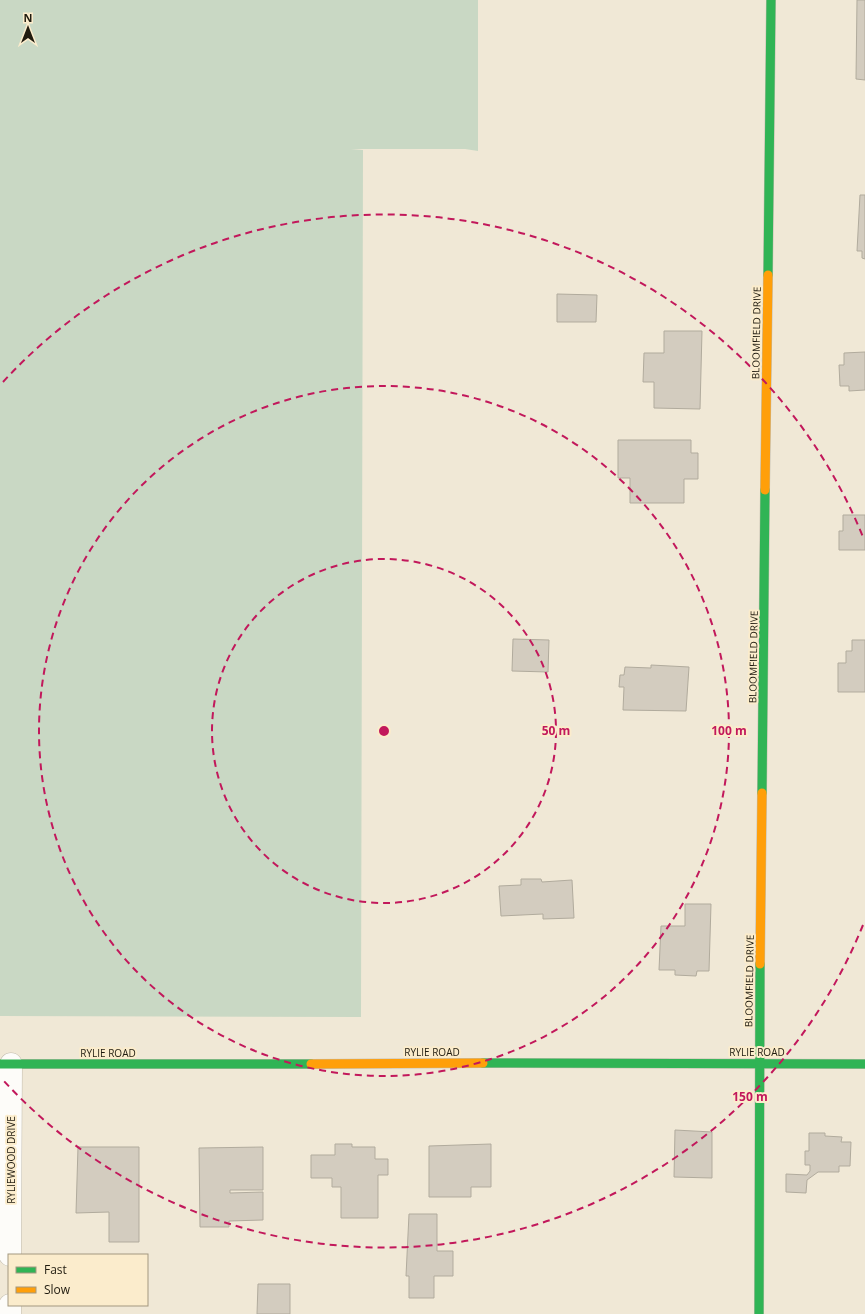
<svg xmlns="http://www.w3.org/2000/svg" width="865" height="1314" font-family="'Open Sans',sans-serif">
<rect width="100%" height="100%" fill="#f0e8d6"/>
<!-- green -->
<path fill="#c9d8c4" d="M0,0H478V151L465,149H351L363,150L361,1017L0,1016Z"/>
<!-- building -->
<g fill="#d3ccbf" stroke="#b1ab9d">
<path d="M857,0H865V80L856,79Z"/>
<path d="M860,195H865V259L862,258V251H857Z"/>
<path d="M557,294L597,295L596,322H557Z"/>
<path d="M664,331H702L700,409L654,408V382H643L644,353H664Z"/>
<path d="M865,352V390L849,391V386H840L839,365H844V353Z"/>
<path d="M618,440H691V453H698V479H684V503H630V478H618Z"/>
<path d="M843,515H865V550H839V531H843Z"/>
<path d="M513,639L549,640L548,672L512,671Z"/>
<path d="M852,640H865V692H838V663H846V651H852Z"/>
<path d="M651,665L689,667L686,711L623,710L624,687H619L620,675H624L625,667L651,668Z"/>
<path d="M521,879H541L542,882L572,880L574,918L543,919V914L501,916L499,886L521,885Z"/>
<path d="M685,904H711L709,971H697L696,976L675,975V970H659L661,926H685Z"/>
<path d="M675,1130L712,1132V1178L674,1177Z"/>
<path d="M809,1133H825V1136L842,1137L841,1142H851L850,1166H839V1172H818L807,1180L806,1193L786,1192V1174L807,1175L810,1171V1165H805V1151H809Z"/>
<path d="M335,1144H352V1147H375V1159H388V1175H378V1218H341V1187H332V1178H311V1155H335Z"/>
<path d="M491,1144V1187H471V1197H429V1146Z"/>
<path d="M78,1147H139V1242H109V1212L76,1213Z"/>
<path d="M263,1147V1190H230V1193L263,1192V1220L229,1221V1227H200L199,1148Z"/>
<path d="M409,1214H437V1251H453V1276H434V1298H409V1276H406Z"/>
<path d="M258,1284H290V1314H257Z"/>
</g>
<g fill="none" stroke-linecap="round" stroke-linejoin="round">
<defs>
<g id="street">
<path d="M10,1255L11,1064"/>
<path d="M10,1314V1305"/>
</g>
<g id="fast">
<path d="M768,275L771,0"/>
<path d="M762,793L765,490"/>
<path d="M483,1063L865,1064"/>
<path d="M0,1064H311"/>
<path d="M759,1314L760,964"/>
</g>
<g id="slow">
<path d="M765,490L768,275"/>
<path d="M760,964L762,793"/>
<path d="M311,1064L483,1063"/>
</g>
</defs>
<!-- street casing -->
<use href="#street" stroke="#c1bbad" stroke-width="23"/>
<!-- fast casing -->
<use href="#fast" stroke="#c1bbad" stroke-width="10"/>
<!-- slow casing -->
<use href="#slow" stroke="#c1bbad" stroke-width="10"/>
<!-- street -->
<use href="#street" stroke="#fdfcf9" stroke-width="22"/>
<!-- fast -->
<use href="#fast" stroke="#30b455" stroke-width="9"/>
<!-- slow -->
<use href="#slow" stroke="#ff9f0a" stroke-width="9"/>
</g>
<!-- distance rings -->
<g fill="none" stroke="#c2185b" stroke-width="2" stroke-dasharray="7 5">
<circle cx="384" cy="731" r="172"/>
<circle cx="384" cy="731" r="345"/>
<path d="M863 925A517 517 0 0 1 3 1080M3 382A517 517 0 0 1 863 537"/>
</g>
<g text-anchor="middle" stroke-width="4" stroke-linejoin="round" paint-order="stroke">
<!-- street labels -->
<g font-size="10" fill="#201b0f" stroke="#fbeccc">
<text transform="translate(756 333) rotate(-89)" y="4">BLOOMFIELD DRIVE</text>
<text transform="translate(753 657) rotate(-89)" y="4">BLOOMFIELD DRIVE</text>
<text transform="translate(749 981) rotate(-89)" y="4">BLOOMFIELD DRIVE</text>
<text x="432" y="1056">RYLIE ROAD</text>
<text x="757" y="1056">RYLIE ROAD</text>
<text x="108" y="1057">RYLIE ROAD</text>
<text transform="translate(11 1160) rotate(-90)" y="4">RYLIEWOOD DRIVE</text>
</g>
</g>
<circle cx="384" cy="731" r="6" fill="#c2185b" stroke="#fbeccc" stroke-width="2"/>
<g font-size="12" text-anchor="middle" font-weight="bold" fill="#c2185b" stroke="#fbeccc" stroke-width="4" stroke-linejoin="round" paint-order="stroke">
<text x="556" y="735">50 m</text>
<text x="729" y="735">100 m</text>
<text x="750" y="1101">150 m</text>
</g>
<!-- legend -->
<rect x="8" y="1254" width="140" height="52" fill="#fbeccc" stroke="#a39880"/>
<rect x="16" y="1267" width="20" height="6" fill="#30b455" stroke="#a39880"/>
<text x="44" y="1274" font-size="12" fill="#201b0f">Fast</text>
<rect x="16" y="1287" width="20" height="6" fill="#ff9f0a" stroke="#a39880"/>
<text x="44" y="1294" font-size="12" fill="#201b0f">Slow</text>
<!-- north arrow -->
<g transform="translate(28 28)" stroke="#fbeccc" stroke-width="3" paint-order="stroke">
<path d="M0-3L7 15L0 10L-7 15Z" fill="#201b0f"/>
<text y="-6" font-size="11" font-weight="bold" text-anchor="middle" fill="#201b0f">N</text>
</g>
</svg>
